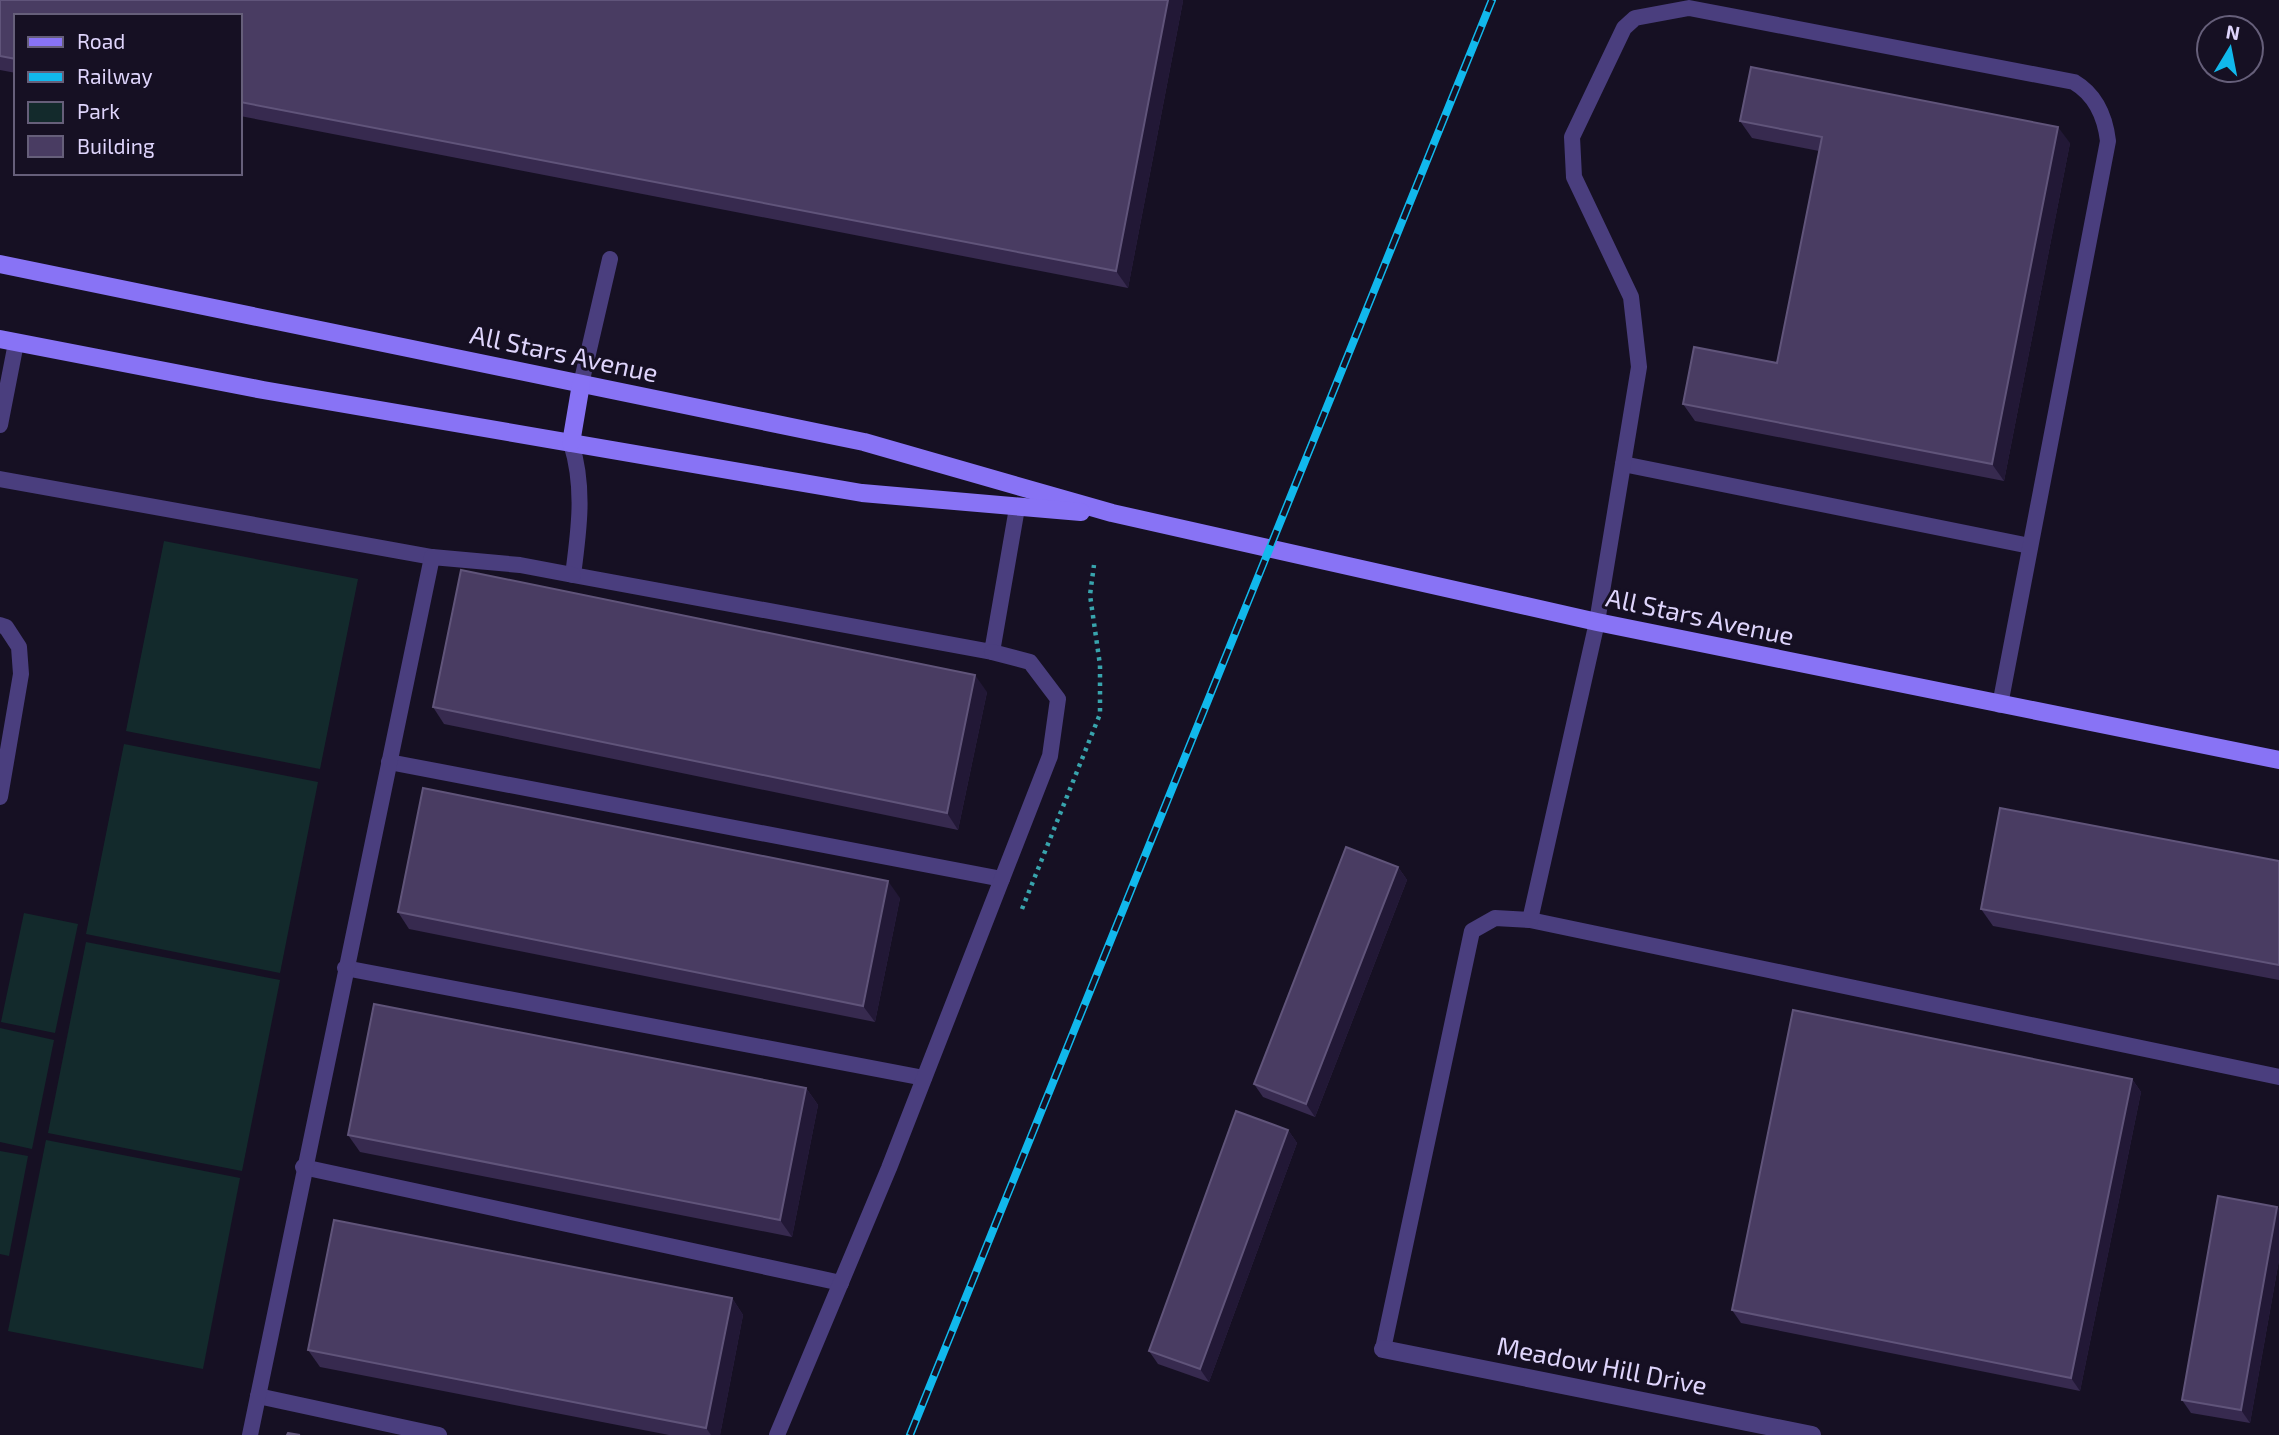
<svg xmlns="http://www.w3.org/2000/svg" width="2279" height="1435" font-family="'Exo 2',sans-serif">
<rect width="100%" height="100%" fill="#161023"/>
<!-- green -->
<g fill="#132a2c">
<path d="M164,541L358,579L320,769L126,731Z"/>
<path d="M124,744L318,782L280,973L86,934Z"/>
<path d="M24,913L78,924L55,1033L1,1022Z"/>
<path d="M86,942L280,980L242,1171L48,1133Z"/>
<path d="M0,1028L54,1040L32,1149L0,1142Z"/>
<path d="M46,1140L240,1178L203,1369L8,1331Z"/>
<path d="M0,1151L28,1156L9,1256L0,1254Z"/>
</g>
<g fill="none" stroke-linecap="round" stroke-linejoin="round">
<!-- path -->
<path stroke="#38a4ad" stroke-width="4.5" stroke-dasharray="3.5 5" stroke-linecap="butt" d="M1022,909L1100,714V665L1090,595L1094,565"/>
<!-- lane -->
<g stroke="#4a3e7e" stroke-width="16">
<path d="M581,384L610,259"/>
<path d="M0,425L16,343"/>
<path d="M571,443C585,487 579,530 573,575L992,652L1017,508"/>
<path d="M1623,464L2030,546"/>
<path d="M0,479L432,557"/>
<path d="M0,625L6,627L19,647L21,674L0,797"/>
<path d="M389,762L1002,879"/>
<path d="M1530,920L2279,1077"/>
<path d="M345,968L924,1078"/>
<path d="M303,1167L841,1283"/>
<path d="M1383,1349L1472,931L1495,918L1530,920L1597,622L1639,367L1631,297L1574,177L1572,137L1624,28L1635,18L1689,8L2074,82C2096,95 2105,116 2108,141L2000,705"/>
<path d="M258,1396L439,1435"/>
<path d="M250,1435L432,557L520,565L573,575"/>
<path d="M777,1435L889,1168L1050,756L1058,699L1030,662L992,652"/>
</g>
<!-- street -->
<path stroke="#4a3e7e" stroke-width="18" d="M1383,1349L1812,1435"/>
<!-- secondary -->
<g stroke="#8873f5" stroke-width="18">
<path d="M0,264L864,442L1112,513L1597,622L2279,760"/>
<path d="M0,339L263,390L862,493L1081,512"/>
<path d="M571,443L581,384"/>
</g>
<defs>
<path id="rail" d="M910,1435L1492,0"/>
</defs>
<!-- rail casing -->
<use href="#rail" stroke="#11b8ec" stroke-width="8"/>
<!-- rail -->
<use href="#rail" stroke="#161023" stroke-width="5" stroke-dasharray="16" stroke-linecap="butt"/>
</g>
<!-- wall -->
<g fill="#372a4f">
<path d="M0,0H1182L1183,1L1128,288L240,116V16H16V73L0,70Z"/>
<path d="M1740,121L2070,143L2004,481L1695,421L1683,404L1777,363L1819,151L1752,138Z"/>
<path d="M987,692L958,830L444,724L433,707Z"/>
<path d="M2279,861V980L1993,926L1981,909Z"/>
<path d="M1398,867L1407,880L1315,1117L1263,1097L1254,1084Z"/>
<path d="M900,898L875,1022L409,929L398,912Z"/>
<path d="M2132,1079L2141,1092L2080,1391L1741,1323L1732,1310Z"/>
<path d="M806,1088L818,1105L792,1237L360,1152L348,1135Z"/>
<path d="M1288,1130L1297,1143L1209,1382L1158,1364L1149,1351Z"/>
<path d="M2277,1207L2279,1209V1260L2250,1423L2191,1413L2182,1400Z"/>
<path d="M732,1298L743,1315L720,1435H669L320,1367L308,1350Z"/>
</g>
<!-- shaded-wall -->
<g fill="#221836">
<path d="M1168,0H1182L1183,1L1128,288L1116,271Z"/>
<path d="M2058,127L2070,143L2004,481L1992,464Z"/>
<path d="M975,675L987,692L958,830L947,813Z"/>
<path d="M1398,867L1407,880L1315,1117L1306,1104Z"/>
<path d="M888,881L900,898L875,1022L863,1006Z"/>
<path d="M2132,1079L2141,1092L2080,1391L2071,1378Z"/>
<path d="M806,1088L818,1105L792,1237L780,1220Z"/>
<path d="M1288,1130L1297,1143L1209,1382L1200,1369Z"/>
<path d="M2277,1207L2279,1209V1260L2250,1423L2241,1410Z"/>
<path d="M732,1298L743,1315L720,1435H711L706,1428Z"/>
</g>
<!-- building -->
<g fill="#493c62" stroke="#60547a" stroke-width="2">
<path d="M0,0H1168L1116,271L240,102V16H16V59L0,56Z"/>
<path d="M1751,67L2058,127L1992,464L1683,404L1694,347L1777,363L1822,137L1740,121Z"/>
<path d="M461,570L975,675L947,813L433,707Z"/>
<path d="M423,788L888,881L863,1006L398,912Z"/>
<path d="M2000,808L2279,861V965L1981,909Z"/>
<path d="M1346,847L1398,867L1306,1104L1254,1084Z"/>
<path d="M374,1004L806,1088L780,1220L348,1135Z"/>
<path d="M1793,1010L2132,1079L2071,1378L1732,1310Z"/>
<path d="M1236,1111L1288,1130L1200,1369L1149,1351Z"/>
<path d="M2218,1196L2277,1207L2241,1410L2182,1400Z"/>
<path d="M334,1220L732,1298L706,1428L308,1350Z"/>
<path d="M288,1433L300,1435H287Z"/>
</g>
<g text-anchor="middle" stroke-width="6" stroke-linejoin="round" paint-order="stroke">
<!-- street labels -->
<g font-size="26" fill="#dfd5fc" stroke="#161023">
<text transform="translate(564 354) rotate(12)" y="9">All Stars Avenue</text>
<text transform="translate(1700 617) rotate(12)" y="9">All Stars Avenue</text>
<text transform="translate(1602 1366) rotate(11)" y="9">Meadow Hill Drive</text>
</g>
</g>
<!-- legend -->
<rect x="14" y="14" width="228" height="161" fill="#161023" stroke="#665f7a" stroke-width="2"/>
<rect x="28" y="37" width="35" height="10" fill="#8873f5" stroke="#665f7a" stroke-width="2"/>
<text x="77" y="49" font-size="21" fill="#dfd5fc">Road</text>
<rect x="28" y="72" width="35" height="10" fill="#11b8ec" stroke="#665f7a" stroke-width="2"/>
<text x="77" y="84" font-size="21" fill="#dfd5fc">Railway</text>
<rect x="28" y="102" width="35" height="21" fill="#132a2c" stroke="#665f7a" stroke-width="2"/>
<text x="77" y="119" font-size="21" fill="#dfd5fc">Park</text>
<rect x="28" y="136" width="35" height="21" fill="#493c62" stroke="#665f7a" stroke-width="2"/>
<text x="77" y="154" font-size="21" fill="#dfd5fc">Building</text>
<!-- north arrow -->
<g transform="translate(2230 49) rotate(10)"><circle r="33" fill="#161023" stroke="#665f7a" stroke-width="2"/>
<path d="M0-5L12 26L0 18L-12 26Z" fill="#11b8ec"/>
<text y="-10" font-size="19" font-weight="bold" text-anchor="middle" fill="#dfd5fc">N</text>
</g>
</svg>
